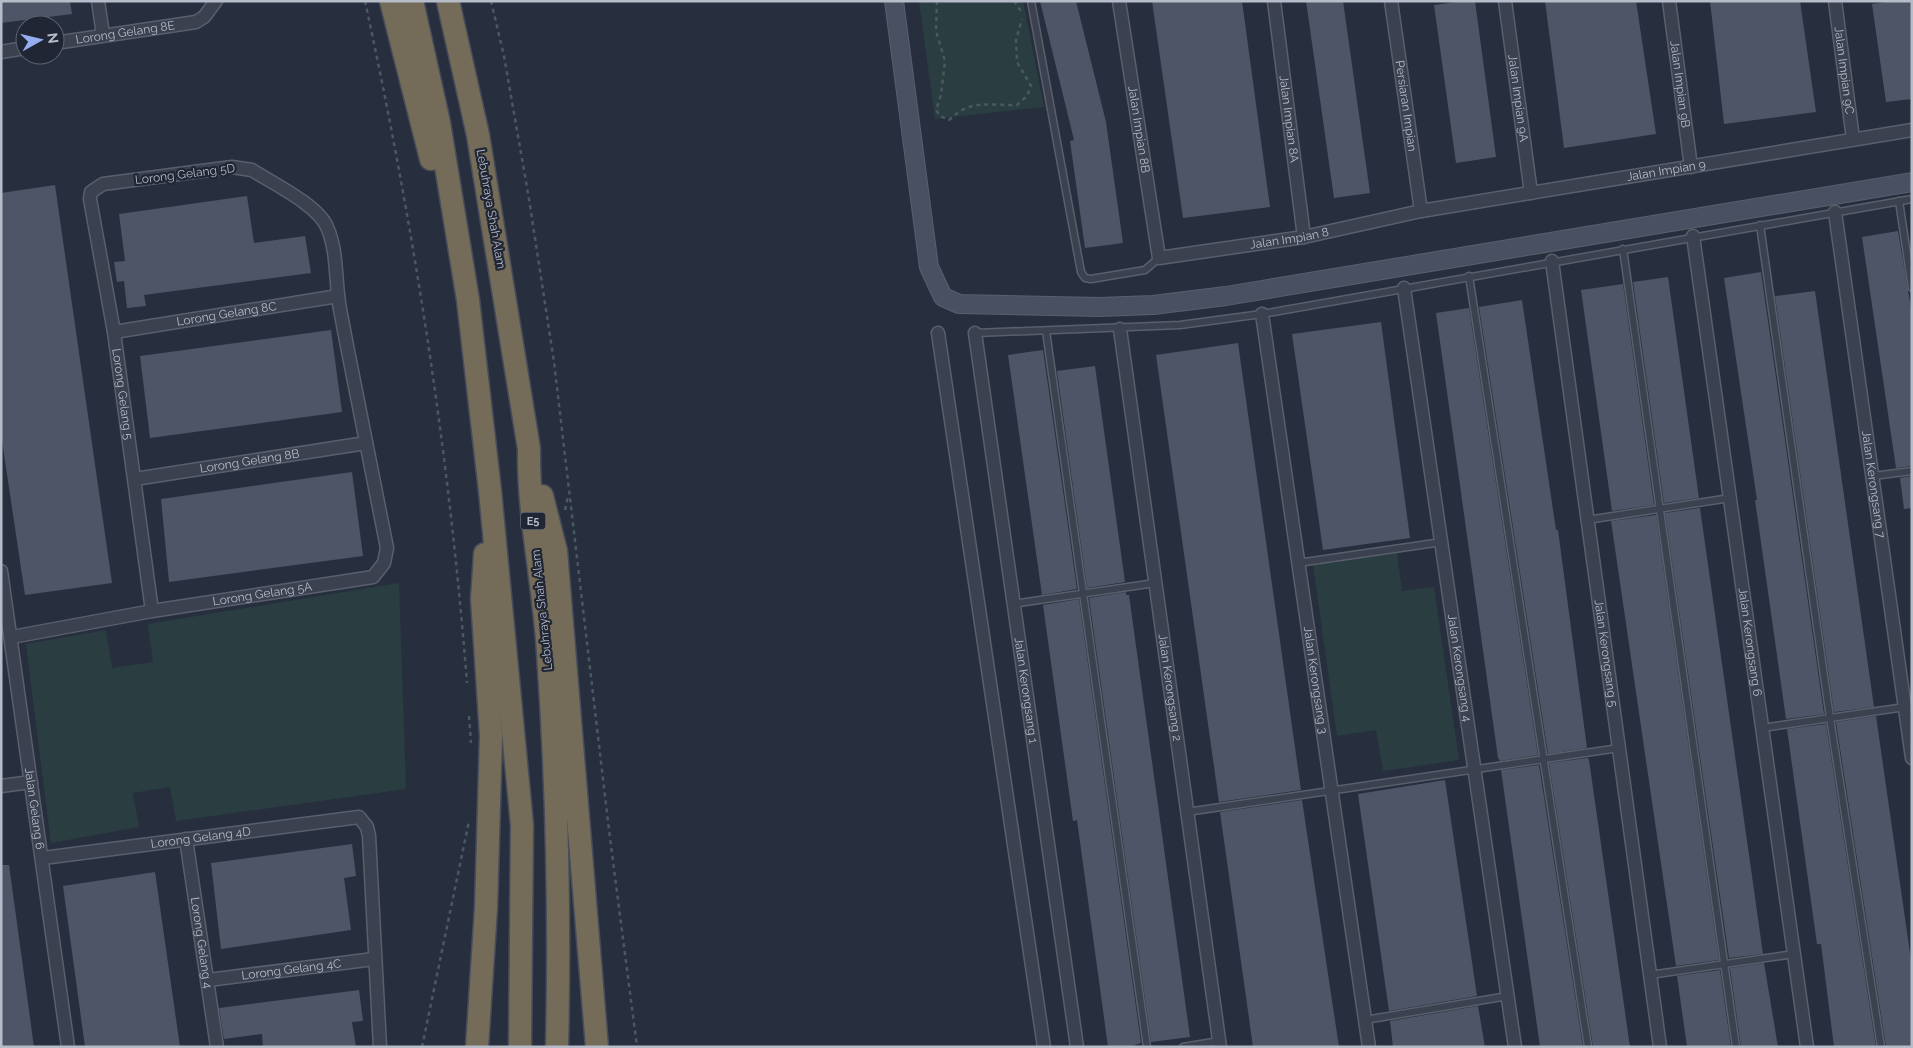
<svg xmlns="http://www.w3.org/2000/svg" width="1913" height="1048" font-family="Raleway,sans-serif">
<rect width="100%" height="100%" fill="#272f3e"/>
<!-- green -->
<g fill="#2a3d41">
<path d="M919,1H1023L1044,107L935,119Z"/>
<path d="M1397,553L1402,591L1434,587L1459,760L1383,771L1376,730L1337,736L1313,565Z"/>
<path d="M399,583L406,789L176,821L170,787L133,793L139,827L51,843L26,644L106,630L112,668L153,662L148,624Z"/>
</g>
<!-- building -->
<g fill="#4d5567">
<path d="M1,1H70L72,14L1,23Z"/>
<path d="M1040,1H1076L1106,122L1123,243L1085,248L1070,141L1074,140Z"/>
<path d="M1152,1H1242L1270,207L1183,218Z"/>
<path d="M1306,1H1343L1370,193L1334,198Z"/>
<path d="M1464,1H1475L1496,157L1456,163L1434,5Z"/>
<path d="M1545,1H1636L1656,134L1564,148Z"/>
<path d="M1710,1H1800L1816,112L1724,124Z"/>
<path d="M1893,1H1912V99L1886,102L1872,4Z"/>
<path d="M55,185L112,583L25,595L1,434V193Z"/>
<path d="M247,196L254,243L305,236L311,273L144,295L146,306L127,308L124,281L117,282L114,262L125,261L119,214Z"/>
<path d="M1898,231L1912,314V466L1896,468L1862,237Z"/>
<path d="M1761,272L1824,714L1786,719L1755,500H1757L1724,278Z"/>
<path d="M1668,277L1699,498L1664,503L1633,282Z"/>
<path d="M1623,284L1654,505L1612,511L1581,290Z"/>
<path d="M1815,291L1874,707L1834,712L1775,296Z"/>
<path d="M1522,300L1556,530H1558L1587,748L1548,754L1479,307Z"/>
<path d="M1469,308L1538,755L1500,761L1498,758L1436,313Z"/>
<path d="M1381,322L1410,538L1323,550L1292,334Z"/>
<path d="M331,330L342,412L150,438L140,356Z"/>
<path d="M1238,343L1301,790L1219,802L1156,355Z"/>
<path d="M1043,350L1077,589L1042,595L1008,355Z"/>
<path d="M1095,366L1125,582L1087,588L1057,371Z"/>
<path d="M352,472L363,556L169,582L161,499Z"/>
<path d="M1912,476V508L1904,509L1900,478Z"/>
<path d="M1700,508L1763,954L1729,958L1665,513Z"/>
<path d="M1656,515L1719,960L1676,966L1611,521Z"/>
<path d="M1126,592V595H1129L1190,1037L1151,1042L1089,598Z"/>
<path d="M1079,599L1141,1043L1129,1047H1108L1077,820L1073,821L1043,605Z"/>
<path d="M1876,716L1912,967V1047H1886L1836,722Z"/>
<path d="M1826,724L1876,1047H1834L1821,944H1817L1787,729Z"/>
<path d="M1588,758L1589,760L1630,1047H1593L1549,763Z"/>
<path d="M1539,765L1583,1047H1540L1501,770Z"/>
<path d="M1445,780L1477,996L1389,1011L1358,794Z"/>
<path d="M1302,800L1339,1047H1253L1220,812Z"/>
<path d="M352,844L356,876L344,878L351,930L221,949L211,863Z"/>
<path d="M1,865H9L34,1047H1Z"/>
<path d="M155,872L180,1047H85L63,886Z"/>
<path d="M1764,963L1778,1047H1741L1730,968Z"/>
<path d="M1720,970L1731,1047H1687L1677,976Z"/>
<path d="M359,990L363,1021L352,1022L356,1047H263L262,1034L224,1039L219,1008Z"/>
<path d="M1478,1006L1485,1047H1393L1390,1021Z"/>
</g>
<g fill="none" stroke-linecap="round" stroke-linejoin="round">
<defs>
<g id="lane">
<path d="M1031,1L1081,272L1085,278L1091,279L1145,270L1159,258"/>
<path d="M1899,201L1912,288"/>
<path d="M1760,225L1830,718L1881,1047"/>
<path d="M1623,249L1736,1047"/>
<path d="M1469,276L1588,1047"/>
<path d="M1046,331L1147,1047"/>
<path d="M975,333L1180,325L1262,314L1912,199"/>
<path d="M1873,476L1912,471"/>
<path d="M1587,520L1730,498"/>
<path d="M1298,563L1442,542"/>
<path d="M1013,604L1155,583"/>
<path d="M1762,728L1905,707"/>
<path d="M1187,812L1619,748"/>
<path d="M1650,975L1794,954"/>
<path d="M1365,1020L1508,996"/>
<path d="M1183,1047L1219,1041"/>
</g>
<g id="street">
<path d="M98,1L103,35"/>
<path id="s1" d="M1119,1L1159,258L1304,237L1421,211L1912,130"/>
<path id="s2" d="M1274,1L1304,237"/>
<path id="s3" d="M1391,1L1421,211"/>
<path id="s4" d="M1505,1L1531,193"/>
<path id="s5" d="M1669,1L1691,167"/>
<path id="s6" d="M1835,1L1853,139"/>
<path id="s7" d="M55,43L196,22L204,17L216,1"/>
<path d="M1,52L25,48"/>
<path id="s8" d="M1835,212L1912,758"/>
<path id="s9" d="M1693,236L1807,1047"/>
<path id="s10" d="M1552,261L1660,1047"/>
<path id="s11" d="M1404,288L1515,1047"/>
<path id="s12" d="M1262,314L1369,1047"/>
<path id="s13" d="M1120,329L1220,1047"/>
<path id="s14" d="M114,332L338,296"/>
<path d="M938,333L1044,1047"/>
<path id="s15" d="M975,333L1077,1047"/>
<path id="s16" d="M135,479L366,443"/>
<path id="s17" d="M1,571L68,1047"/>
<path id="s18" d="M12,637L152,611L373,577L384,563L387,548C371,469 355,389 340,309C335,283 338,251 327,227C318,205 272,183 252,170L232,167L103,184L91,192L90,199L114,332L152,611"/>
<path d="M1,786L31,782"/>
<path id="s19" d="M186,839L217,1047"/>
<path id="s20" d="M43,858L359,817L367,827L369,836L380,1047"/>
<path id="s21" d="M208,980L374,959"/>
</g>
<path id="secondary" d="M894,1L929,267L943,297L959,304L1099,307L1153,305L1226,296L1912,182"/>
<g id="highway">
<path d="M391,1L431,159"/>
<path d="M412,1L439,123L468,300L490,491L522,825L520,1047"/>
<path d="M448,1L478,135L529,449C528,518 544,584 548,653C557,784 560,916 557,1047"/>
<path d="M542,496L556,551L597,1047"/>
<path d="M477,1047L486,908L491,735L482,599L485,554"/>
</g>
</defs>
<!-- lane casing -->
<use href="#lane" stroke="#595f6c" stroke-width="9"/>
<!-- street casing -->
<use href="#street" stroke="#595f6c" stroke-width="15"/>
<!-- secondary casing -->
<use href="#secondary" stroke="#595f6c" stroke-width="20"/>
<!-- highway casing -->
<use href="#highway" stroke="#464c59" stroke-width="25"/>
<!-- path -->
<g stroke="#495a5e" stroke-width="2.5" stroke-dasharray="4 4" stroke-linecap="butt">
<path d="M365,1C414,227 449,453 467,683"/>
<path d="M491,1L504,56L529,199L554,362L609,830L637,1047"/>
<path d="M937,1L936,31L945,61L941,95L936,110L940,116L949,120C972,98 989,106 1017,105L1027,96L1031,86L1017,62L1016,40L1022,19"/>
<path d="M1014,1L1021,11"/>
<path d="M565,510L568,496"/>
<path d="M469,716L471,743"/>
<path d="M422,1047L469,821"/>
</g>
<!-- lane -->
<use href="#lane" stroke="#3b414f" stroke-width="6"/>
<!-- street -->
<use href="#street" stroke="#3b414f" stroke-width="12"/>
<!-- secondary -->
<use href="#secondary" stroke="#495061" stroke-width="18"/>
<!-- highway -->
<use href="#highway" stroke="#746c58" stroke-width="22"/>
</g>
<g text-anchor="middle" stroke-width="4.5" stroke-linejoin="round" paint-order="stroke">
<!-- shield labels -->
<rect fill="#202634" stroke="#8a8f9c" stroke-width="1" x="520.5" y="512.5" width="25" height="17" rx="4"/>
<g font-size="11" font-weight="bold" fill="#b7bcc9">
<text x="533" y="525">E5</text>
</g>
<!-- street labels -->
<g font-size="12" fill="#b7bcc9" stroke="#202634">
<text dy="4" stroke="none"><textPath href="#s7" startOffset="71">Lorong Gelang 8E</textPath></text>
<text dy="4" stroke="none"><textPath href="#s6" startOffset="70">Jalan Impian 9C</textPath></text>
<text dy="4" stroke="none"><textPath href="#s5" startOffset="84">Jalan Impian 9B</textPath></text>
<text dy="4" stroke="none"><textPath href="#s4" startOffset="98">Jalan Impian 9A</textPath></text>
<text dy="4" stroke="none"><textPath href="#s3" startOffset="106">Persiaran Impian</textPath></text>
<text dy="4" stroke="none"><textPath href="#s2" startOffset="119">Jalan Impian 8A</textPath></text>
<text dy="4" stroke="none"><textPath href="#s1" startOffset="130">Jalan Impian 8B</textPath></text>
<text dy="4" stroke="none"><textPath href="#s1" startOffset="775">Jalan Impian 9</textPath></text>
<text transform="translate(185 174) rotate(-7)" y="4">Lorong Gelang 5D</text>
<text transform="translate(491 209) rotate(80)" y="4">Lebuhraya Shah Alam</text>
<text dy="4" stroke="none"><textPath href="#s1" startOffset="392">Jalan Impian 8</textPath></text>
<text dy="4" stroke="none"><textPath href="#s14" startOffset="114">Lorong Gelang 8C</textPath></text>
<text dy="4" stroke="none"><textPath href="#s18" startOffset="1191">Lorong Gelang 5</textPath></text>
<text dy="4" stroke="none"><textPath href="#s16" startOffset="116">Lorong Gelang 8B</textPath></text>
<text dy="4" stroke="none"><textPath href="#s8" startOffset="275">Jalan Kerongsang 7</textPath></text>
<text dy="4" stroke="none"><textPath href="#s18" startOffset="254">Lorong Gelang 5A</textPath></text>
<text transform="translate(542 610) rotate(-96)" y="4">Lebuhraya Shah Alam</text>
<text dy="4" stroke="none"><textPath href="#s9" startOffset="410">Jalan Kerongsang 6</textPath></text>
<text dy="4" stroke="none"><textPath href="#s10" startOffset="396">Jalan Kerongsang 5</textPath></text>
<text dy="4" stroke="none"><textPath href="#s11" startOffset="384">Jalan Kerongsang 4</textPath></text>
<text dy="4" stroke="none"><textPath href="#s12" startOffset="370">Jalan Kerongsang 3</textPath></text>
<text dy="4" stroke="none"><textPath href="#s13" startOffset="362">Jalan Kerongsang 2</textPath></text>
<text dy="4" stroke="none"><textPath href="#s15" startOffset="361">Jalan Kerongsang 1</textPath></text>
<text dy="4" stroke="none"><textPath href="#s17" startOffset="240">Jalan Gelang 6</textPath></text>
<text dy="4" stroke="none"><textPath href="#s20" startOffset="159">Lorong Gelang 4D</textPath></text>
<text dy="4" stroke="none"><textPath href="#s19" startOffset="105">Lorong Gelang 4</textPath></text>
<text dy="4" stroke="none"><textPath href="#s21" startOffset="84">Lorong Gelang 4C</textPath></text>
</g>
</g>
<!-- border -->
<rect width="1913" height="1048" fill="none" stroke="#b7bcc9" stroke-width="5"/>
<!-- north arrow -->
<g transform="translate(40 40) rotate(82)"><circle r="24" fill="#202634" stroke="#5c6270"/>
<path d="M0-4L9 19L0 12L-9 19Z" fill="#94aef1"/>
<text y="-8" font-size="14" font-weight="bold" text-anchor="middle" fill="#b7bcc9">N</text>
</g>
</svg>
